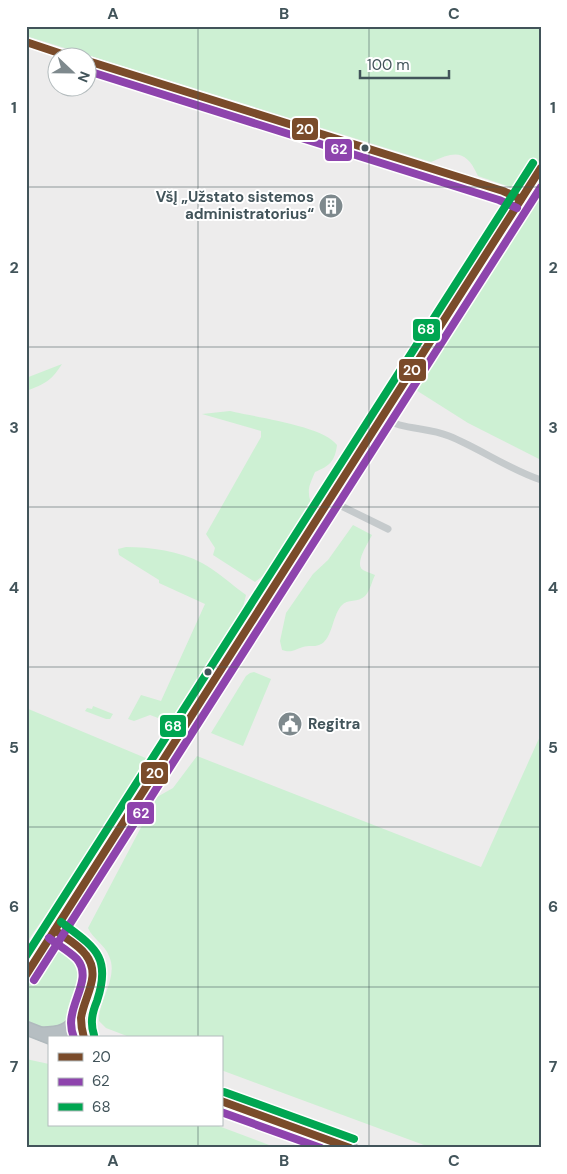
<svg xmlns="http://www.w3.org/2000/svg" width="567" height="1174" font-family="'DM Sans',sans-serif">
<rect width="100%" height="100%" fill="#edecec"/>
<!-- green -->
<g fill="#cdf0d3">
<path d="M26,26H541V157L525,183L518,187H510L478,176C466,149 455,151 431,162L26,36Z"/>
<path d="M541,175V460L468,423L408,385Z"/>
<path d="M62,364C51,381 45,384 26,391V378Z"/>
<path d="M230,411C254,417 324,426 337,445C335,462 329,466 315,472C312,480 308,486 309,494C309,500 313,504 312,509C308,522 295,530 287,539C275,553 272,571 255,582L213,555L215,548L206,534L261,437V431L202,414Z"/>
<path d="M353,525L372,535C368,543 354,564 363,570C366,572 371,573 375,575C372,581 370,591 365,596C358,603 348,598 341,606C332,617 332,641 319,645C314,647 308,645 303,647C294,650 291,653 282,650L280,641L286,613L313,574L328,560Z"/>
<path d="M126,547C150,547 180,551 202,563C217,571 232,585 246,595L243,607L169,722L150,715L134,721L128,719L141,695L161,701L205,604L159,583V580L119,555L118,549Z"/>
<path d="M254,672L271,679L243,746L211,733L246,676L250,673Z"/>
<path d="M93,706L113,714L110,719H106L85,711L87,708L92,709Z"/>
<path d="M26,708L148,759L146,772L26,943Z"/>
<path d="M541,734V1148H432L221,1070V1038H132L106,1028L99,1021C98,1000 119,978 109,956C105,945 93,939 88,928L157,797L173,788L197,756L481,867Z"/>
<path d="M61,944C104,959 84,992 72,1021L50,1030L26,1021V984L52,949Z"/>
<path d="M26,1059L49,1064V1125H216L277,1148H26Z"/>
</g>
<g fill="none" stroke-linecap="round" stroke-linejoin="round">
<defs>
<g id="highway">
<path d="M82,1012L81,1029L84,1038"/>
<path d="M26,1028L49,1037"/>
<path d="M42,1034C51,1033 61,1034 68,1028C82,1019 98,980 92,965C86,949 68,940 55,930"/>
<path d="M221,1101L351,1148"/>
</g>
</defs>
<!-- highway casing -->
<use href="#highway" stroke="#b0b9bd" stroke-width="15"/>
<!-- street -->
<g stroke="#c5cacc" stroke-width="7">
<path d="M26,42L76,58"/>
<path d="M88,61L503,191L521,199"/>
<path d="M382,418C403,430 427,427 449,436C481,449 508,469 541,480"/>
<path d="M329,500L388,529"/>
</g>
<!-- secondary -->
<path stroke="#c7cccd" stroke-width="10" d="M26,975L541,168"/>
<!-- highway -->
<use href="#highway" stroke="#b6bec2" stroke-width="12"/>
<defs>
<g id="bus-1">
<path d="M26,42L74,58"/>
<path d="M88,61L503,191L521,199"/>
<path d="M55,930C65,938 78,944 86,955C102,976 84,996 81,1018C81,1025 82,1031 84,1038"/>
<path d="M26,975L541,168"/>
<path d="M221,1101L350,1148"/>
</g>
<g id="bus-2">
<path d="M88,71L499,200L517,208"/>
<path d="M49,938C58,945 69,951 77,959C91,976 75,996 72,1015C70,1023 71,1030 74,1038"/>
<path d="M34,980L541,187"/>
<path d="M221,1112L321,1148"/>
</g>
<g id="bus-3">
<path d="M61,922C94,947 112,956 97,1001C92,1013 90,1023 94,1035"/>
<path d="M26,956L533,163"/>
<path d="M224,1092L354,1139"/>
</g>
</defs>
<!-- bus-1 casing -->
<use href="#bus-1" stroke="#fff" stroke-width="11"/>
<!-- bus-2 casing -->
<use href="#bus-2" stroke="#fff" stroke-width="11"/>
<!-- bus-3 casing -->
<use href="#bus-3" stroke="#fff" stroke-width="11"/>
<!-- bus-1 -->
<use href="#bus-1" stroke="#7a4b2a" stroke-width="8"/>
<!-- bus-2 -->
<use href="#bus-2" stroke="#8e44ad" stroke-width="8"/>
<!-- bus-3 -->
<use href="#bus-3" stroke="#00a651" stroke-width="8"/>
</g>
<!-- grid -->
<path fill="none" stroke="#42545a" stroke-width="1" stroke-opacity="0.55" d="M198,26V1038M369,26V1148M26,187H541M26,347H541M26,507H541M26,667H541M26,827H541M26,987H541M198,1125V1148"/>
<!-- icons -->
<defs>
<symbol id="building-disc" viewBox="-11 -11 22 22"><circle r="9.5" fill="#7e898d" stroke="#fff"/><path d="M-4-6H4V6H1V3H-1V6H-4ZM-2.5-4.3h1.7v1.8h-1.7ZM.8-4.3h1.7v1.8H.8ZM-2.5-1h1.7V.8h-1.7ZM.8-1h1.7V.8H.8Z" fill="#fff"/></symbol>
<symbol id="civic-disc" viewBox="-11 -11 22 22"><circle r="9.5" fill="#7e898d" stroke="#fff"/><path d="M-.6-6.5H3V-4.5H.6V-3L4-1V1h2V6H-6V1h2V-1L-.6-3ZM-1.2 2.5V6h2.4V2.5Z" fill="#fff"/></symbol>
</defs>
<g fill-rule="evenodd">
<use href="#building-disc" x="317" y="192" width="28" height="28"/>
<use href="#civic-disc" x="276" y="710" width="28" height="28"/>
</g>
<!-- markers -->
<g fill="#42545a" stroke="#fff" stroke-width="2">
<circle cx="365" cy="148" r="4.5"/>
<circle cx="208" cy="672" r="4.5"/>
</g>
<g text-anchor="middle" stroke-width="4" stroke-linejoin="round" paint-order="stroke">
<!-- poi labels -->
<g font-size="15" font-weight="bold" fill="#42545a" stroke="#fff" text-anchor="end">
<text x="314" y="202">VšĮ „Užstato sistemos<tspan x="314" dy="17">administratorius“</tspan></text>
<text x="308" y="729" text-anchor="start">Regitra</text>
</g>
</g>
<g stroke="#fff" stroke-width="2">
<rect x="291" y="117" width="28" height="24" rx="5" fill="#7a4b2a"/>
<rect x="324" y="138" width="29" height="24" rx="5" fill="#8e44ad"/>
<rect x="412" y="318" width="29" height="24" rx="5" fill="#00a651"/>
<rect x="398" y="358" width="29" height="24" rx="5" fill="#7a4b2a"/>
<rect x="159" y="714" width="28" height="24" rx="5" fill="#00a651"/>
<rect x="140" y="761" width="29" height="24" rx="5" fill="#7a4b2a"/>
<rect x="126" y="801" width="29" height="24" rx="5" fill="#8e44ad"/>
</g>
<g font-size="14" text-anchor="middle" font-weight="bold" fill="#fff">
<text x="305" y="134">20</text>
<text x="339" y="154">62</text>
<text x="426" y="334">68</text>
<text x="412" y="375">20</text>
<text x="173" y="731">68</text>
<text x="155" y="778">20</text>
<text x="141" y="818">62</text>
</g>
<!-- border -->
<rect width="567" height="1174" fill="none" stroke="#ffffff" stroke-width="55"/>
<!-- legend -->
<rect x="48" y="1036" width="175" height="90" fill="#ffffff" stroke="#b3bbbd"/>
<rect x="58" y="1053" width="25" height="8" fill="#7a4b2a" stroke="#b3bbbd"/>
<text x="92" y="1062" font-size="15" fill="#42545a">20</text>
<rect x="58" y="1078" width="25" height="8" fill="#8e44ad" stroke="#b3bbbd"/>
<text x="92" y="1086" font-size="15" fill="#42545a">62</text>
<rect x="58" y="1103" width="25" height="8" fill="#00a651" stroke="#b3bbbd"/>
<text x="92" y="1112" font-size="15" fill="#42545a">68</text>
<!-- north arrow -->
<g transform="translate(72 72) rotate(112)"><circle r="24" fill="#ffffff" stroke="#b3bbbd"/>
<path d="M0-4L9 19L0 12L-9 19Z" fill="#7e898d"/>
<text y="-8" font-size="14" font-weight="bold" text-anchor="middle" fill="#42545a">N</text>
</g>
<!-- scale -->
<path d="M360 70v8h89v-8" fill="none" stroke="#42545a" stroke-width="2.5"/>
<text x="367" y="70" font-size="15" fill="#42545a" stroke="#ffffff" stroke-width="4" paint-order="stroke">100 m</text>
<rect x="28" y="28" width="512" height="1118" fill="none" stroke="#42545a" stroke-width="2"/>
<g font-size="16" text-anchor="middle" font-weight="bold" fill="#42545a">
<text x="113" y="19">A</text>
<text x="284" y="19">B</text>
<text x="454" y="19">C</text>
<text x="14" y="113">1</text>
<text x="553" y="113">1</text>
<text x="14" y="273">2</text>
<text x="553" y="273">2</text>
<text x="14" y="433">3</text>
<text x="553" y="433">3</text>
<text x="14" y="593">4</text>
<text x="553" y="593">4</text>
<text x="14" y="753">5</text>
<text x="553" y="753">5</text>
<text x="14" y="912">6</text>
<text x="553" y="912">6</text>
<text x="14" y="1072">7</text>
<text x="553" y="1072">7</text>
<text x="113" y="1166">A</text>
<text x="284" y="1166">B</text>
<text x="454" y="1166">C</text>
</g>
</svg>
